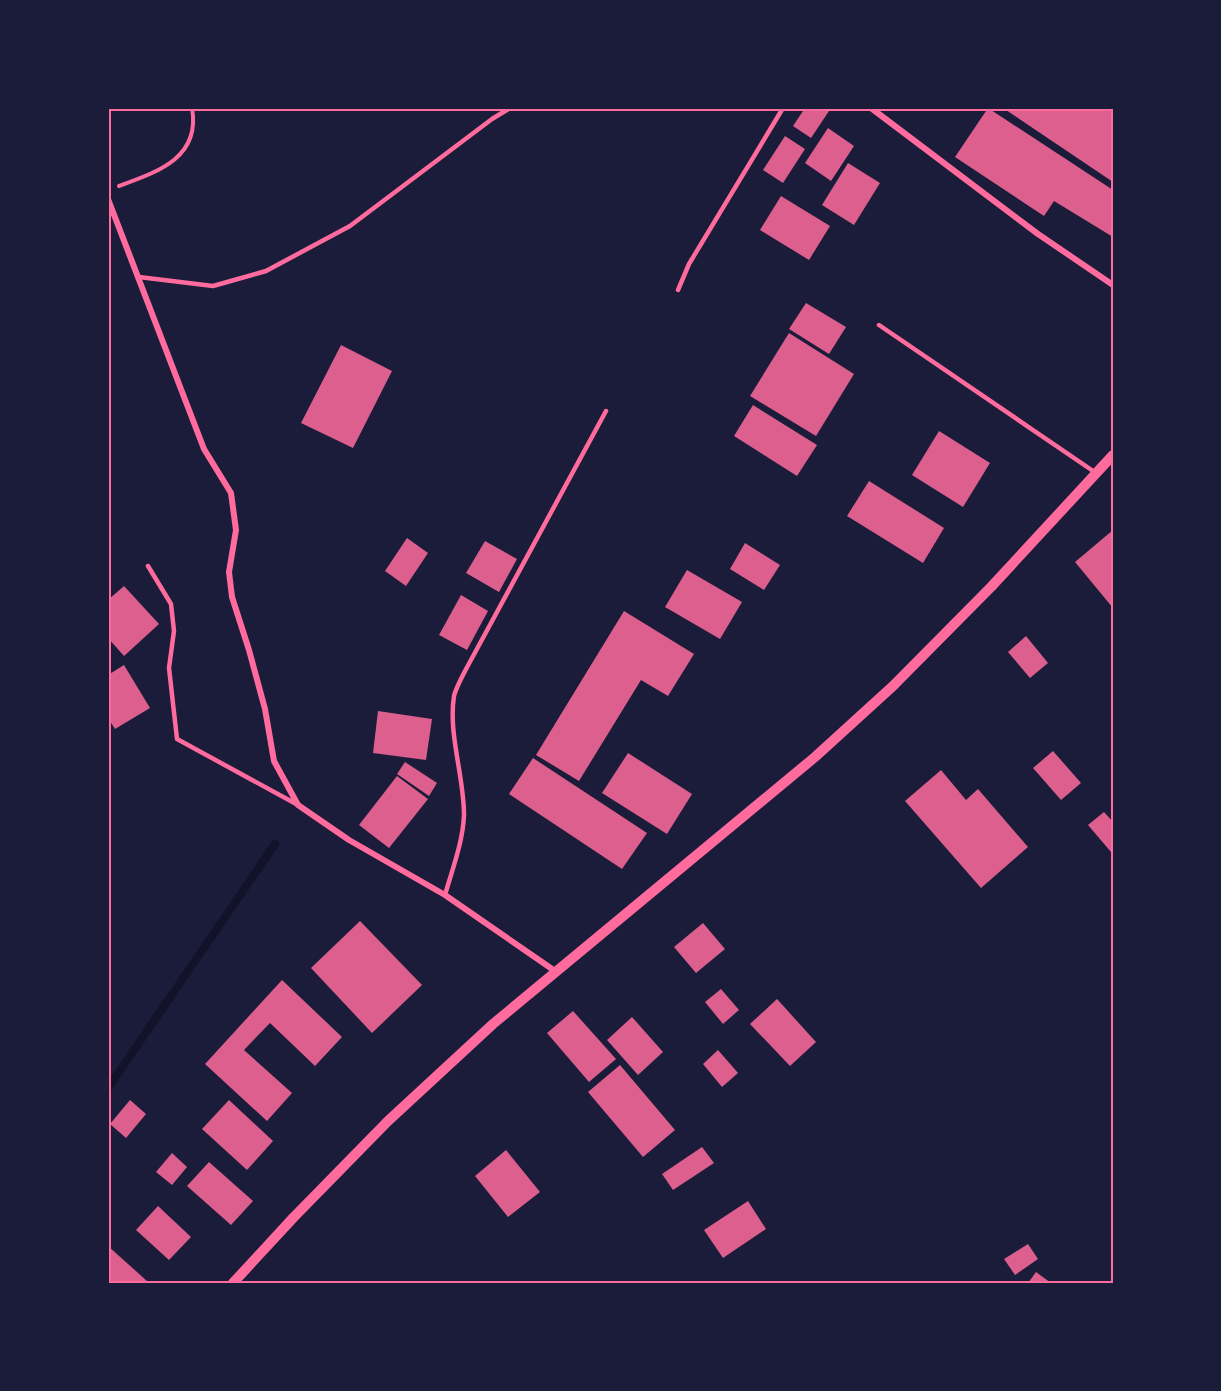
<svg xmlns="http://www.w3.org/2000/svg" width="1221" height="1391" font-family="'Roboto Condensed',sans-serif">
<rect width="100%" height="100%" fill="#1b1b3a"/>
<g fill="none" stroke-linecap="round" stroke-linejoin="round">
<!-- stream -->
<path stroke="#12122b" stroke-width="8" d="M108,1088L275,844"/>
</g>
<!-- building -->
<g fill="#dd5f8e">
<path d="M805,108H831L811,138L793,126Z"/>
<path d="M988,108L1113,190V237L1054,201L1044,216L955,157Z"/>
<path d="M1003,108L1113,109V182Z"/>
<path d="M828,128L854,146L831,181L805,163Z"/>
<path d="M785,136L805,149L783,183L763,170Z"/>
<path d="M848,163L880,183L854,225L822,205Z"/>
<path d="M781,196L830,226L809,260L760,230Z"/>
<path d="M806,303L846,327L829,354L789,329Z"/>
<path d="M789,333L854,374L816,436L750,396Z"/>
<path d="M341,345L392,371L353,448L301,423Z"/>
<path d="M753,405L817,445L797,476L734,436Z"/>
<path d="M939,431L990,463L963,507L912,475Z"/>
<path d="M869,481L944,528L923,563L847,516Z"/>
<path d="M1113,530V608L1075,562Z"/>
<path d="M407,538L428,553L406,586L385,571Z"/>
<path d="M485,541L517,559L499,592L466,573Z"/>
<path d="M745,543L780,565L764,590L730,569Z"/>
<path d="M687,570L742,602L720,639L665,607Z"/>
<path d="M124,586L159,624L124,656L108,638V600Z"/>
<path d="M461,595L488,611L467,650L439,635Z"/>
<path d="M624,611L694,654L668,696L641,680L579,781L536,755Z"/>
<path d="M1026,636L1048,663L1030,678L1008,652Z"/>
<path d="M124,665L150,708L115,729L108,718V675Z"/>
<path d="M378,711L432,719L426,760L373,753Z"/>
<path d="M1053,751L1081,783L1061,800L1033,768Z"/>
<path d="M628,753L692,794L667,834L602,793Z"/>
<path d="M533,758L647,833L622,869L509,794Z"/>
<path d="M405,762L437,783L429,796L397,774Z"/>
<path d="M941,770L966,800L978,789L1028,847L981,888L905,801Z"/>
<path d="M397,776L428,799L389,848L359,825Z"/>
<path d="M1104,812L1113,822V850L1111,852L1088,825Z"/>
<path d="M360,921L422,985L372,1033L311,968Z"/>
<path d="M703,923L725,949L696,973L674,947Z"/>
<path d="M282,980L342,1037L315,1066L270,1023L244,1050L292,1093L267,1121L205,1064Z"/>
<path d="M721,989L739,1010L723,1024L705,1002Z"/>
<path d="M777,999L816,1042L790,1066L750,1024Z"/>
<path d="M573,1011L616,1059L589,1082L547,1033Z"/>
<path d="M632,1017L663,1052L638,1075L607,1040Z"/>
<path d="M718,1050L738,1073L722,1087L703,1064Z"/>
<path d="M620,1065L675,1130L643,1157L588,1092Z"/>
<path d="M130,1100L146,1114L126,1138L110,1124Z"/>
<path d="M229,1100L273,1141L247,1170L202,1129Z"/>
<path d="M702,1147L714,1163L673,1190L662,1174Z"/>
<path d="M506,1150L540,1192L508,1217L475,1176Z"/>
<path d="M172,1153L187,1167L172,1185L156,1172Z"/>
<path d="M209,1162L253,1201L231,1225L187,1186Z"/>
<path d="M748,1201L766,1229L723,1258L704,1230Z"/>
<path d="M158,1206L191,1237L169,1260L136,1230Z"/>
<path d="M1028,1244L1038,1259L1015,1275L1004,1259Z"/>
<path d="M108,1246L147,1281L145,1283H108Z"/>
<path d="M1036,1272L1051,1283H1028Z"/>
</g>
<g fill="none" stroke-linecap="round" stroke-linejoin="round">
<!-- path -->
<path stroke="#ff6b9d" stroke-width="4" d="M119,186C157,172 201,158 192,108"/>
<!-- service -->
<g stroke="#ff6b9d" stroke-width="4.5">
<path d="M139,277L213,286L266,271L350,226L492,119L510,108"/>
<path d="M678,290L689,264L783,108"/>
<path d="M879,325L1096,473"/>
<path d="M148,566L171,604L174,631L169,668L177,739L298,805"/>
<path d="M445,895C452,870 463,842 464,815C464,776 448,734 454,696C456,688 461,679 465,671L606,411"/>
</g>
<!-- minor -->
<g stroke="#ff6b9d" stroke-width="6">
<path d="M871,108L1038,234L1113,285"/>
<path d="M108,199L204,449L231,493L236,530L229,572L232,597L249,650L265,709L274,761L298,805L349,840L445,895L555,971"/>
</g>
<!-- tertiary -->
<path stroke="#ff6b9d" stroke-width="10" d="M233,1283L293,1218L388,1121L493,1024L815,757L893,686L991,587L1113,455"/>
</g>
<!-- border -->
<rect width="1221" height="1391" fill="none" stroke="#1b1b3a" stroke-width="219"/>
<rect x="110" y="110" width="1002" height="1172" fill="none" stroke="#ff6b9d" stroke-width="2"/>
</svg>
